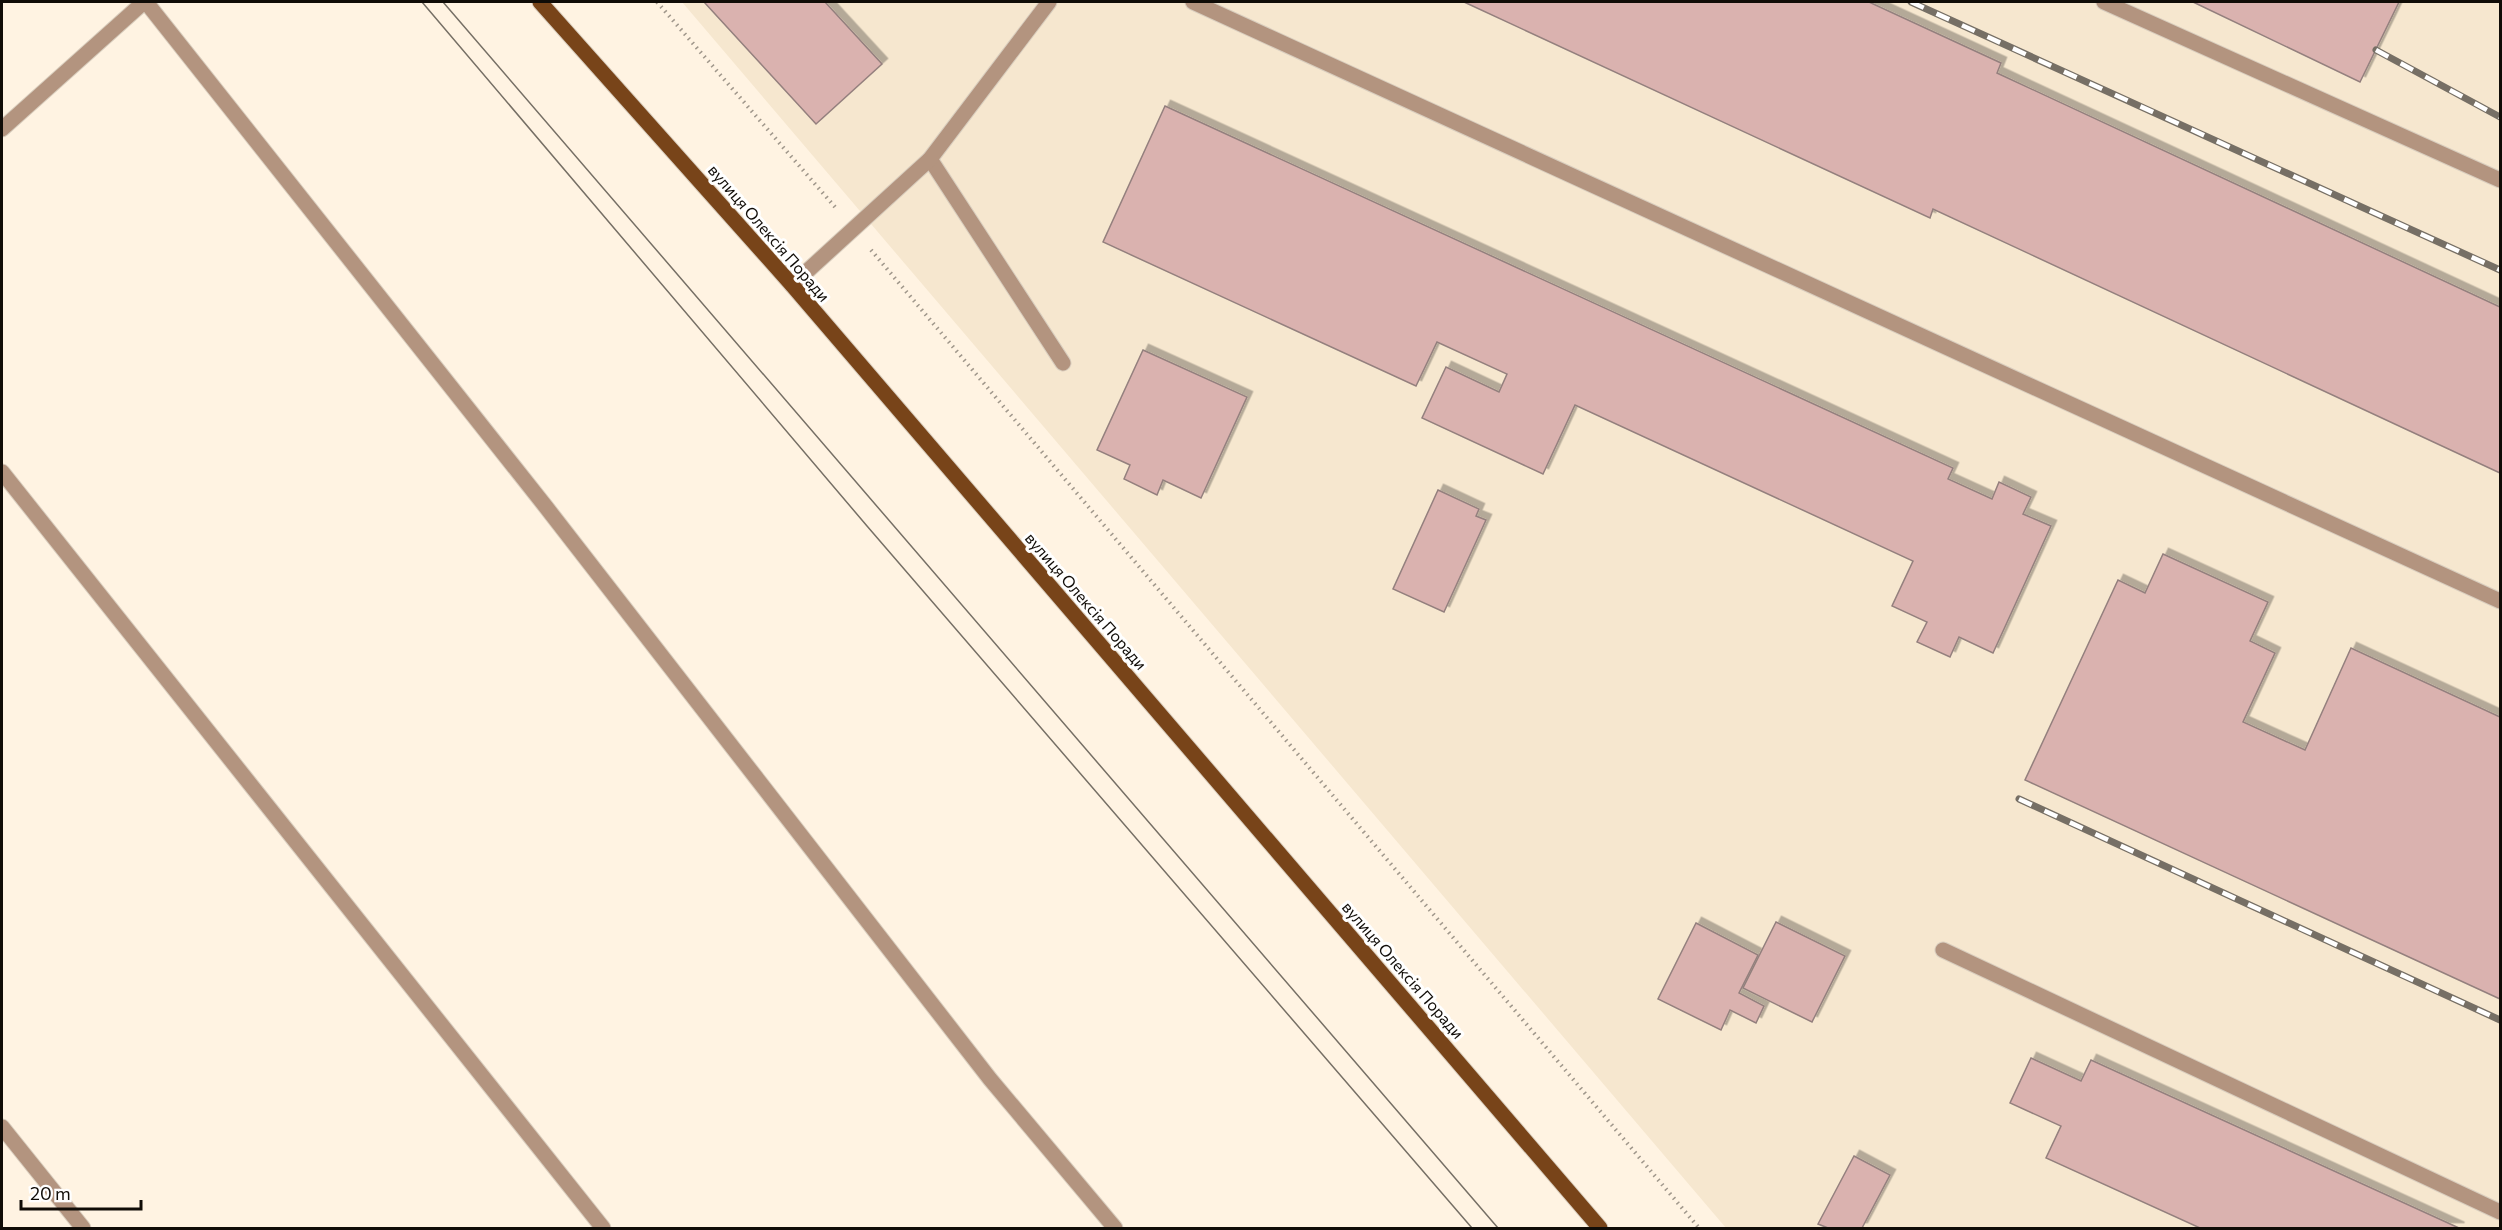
<svg xmlns="http://www.w3.org/2000/svg" width="2502" height="1230" font-family="Commissioner,sans-serif">
<defs>
<filter id="shadow"><feDropShadow dx="5.5" dy="-5.5" stdDeviation="0" flood-color="#0004"/></filter>
</defs>
<rect width="100%" height="100%" fill="#fff3e2"/>
<!-- built -->
<path fill="#f6e7cf" d="M682,2H2500V1228H1726Z"/>
<!-- building -->
<g fill="#dab2af" stroke="#94807e" stroke-width="1.5" filter="url(#shadow)">
<path d="M704,2H825L882,64L816,124Z"/>
<path d="M1464,2H1869L2001,63L1997,73L2500,307V473L1933,209L1930,218Z"/>
<path d="M2193,2H2399L2360,82Z"/>
<path d="M1165,106L1953,468L1948,479L1992,499L1999,482L2031,497L2023,514L2051,526L1993,653L1959,637L1950,657L1917,642L1927,622L1892,606L1913,561L1575,405L1543,474L1422,418L1446,367L1499,392L1507,374L1437,342L1416,386L1103,242Z"/>
<path d="M1143,350L1247,397L1201,498L1163,480L1157,495L1124,479L1130,465L1097,450Z"/>
<path d="M1438,490L1479,509L1476,516L1486,520L1444,612L1393,589Z"/>
<path d="M2163,554L2268,602L2250,641L2275,653L2243,722L2305,750L2351,648L2500,717V999L2025,780L2118,580L2145,593Z"/>
<path d="M1776,922L1845,956L1812,1022L1743,988Z"/>
<path d="M1696,923L1758,955L1739,993L1764,1006L1756,1023L1730,1010L1721,1030L1658,999Z"/>
<path d="M2031,1058L2081,1081L2091,1060L2459,1228H2200L2046,1158L2061,1126L2010,1103Z"/>
<path d="M1854,1156L1890,1175L1862,1228H1828L1818,1224Z"/>
</g>
<g fill="none" stroke-linecap="round" stroke-linejoin="round">
<defs>
<g id="minor">
<path d="M146,2L546,507L990,1079L1115,1228"/>
<path d="M1193,2L2500,601"/>
<path d="M2104,2L2500,180"/>
<path d="M2,129L144,2"/>
<path d="M930,159L1063,363"/>
<path d="M792,285L930,159L1049,2"/>
<path d="M2,472L603,1228"/>
<path d="M1943,950L2500,1212"/>
<path d="M2,1127L83,1228"/>
</g>
<path id="major" d="M540,2L792,285L1600,1228"/>
</defs>
<!-- minor casing -->
<use href="#minor" stroke="#d9cebf" stroke-width="17"/>
<!-- major casing -->
<use href="#major" stroke="#d9cebf" stroke-width="17"/>
<!-- path -->
<g stroke="#a0978b" stroke-width="4" stroke-dasharray="1.5 4.5" stroke-linecap="butt">
<path d="M657,2L835,207"/>
<path d="M871,250L1699,1228"/>
</g>
<!-- minor -->
<use href="#minor" stroke="#b3947f" stroke-width="15"/>
<!-- major -->
<use href="#major" stroke="#784419" stroke-width="15"/>
<!-- tram -->
<g stroke="#766f65" stroke-width="1.5">
<path d="M422,2L867,526L1472,1228"/>
<path d="M443,2L1498,1228"/>
</g>
<defs>
<g id="rail">
<path d="M1911,2L2500,270"/>
<path d="M2376,50L2500,117"/>
<path d="M2019,799L2500,1020"/>
</g>
</defs>
<!-- rail casing -->
<use href="#rail" stroke="#766f65" stroke-width="7"/>
<!-- rail -->
<use href="#rail" stroke="#fff" stroke-width="4.5" stroke-dasharray="14" stroke-linecap="butt"/>
</g>
<g text-anchor="middle" stroke-width="6" stroke-linejoin="round" paint-order="stroke">
<!-- street labels -->
<g font-size="16" fill="#100c07" stroke="#fff">
<text transform="translate(769 233) rotate(49)" y="6">вулиця Олексія Поради</text>
<text transform="translate(1086 601) rotate(49)" y="6">вулиця Олексія Поради</text>
<text transform="translate(1403 970) rotate(49)" y="6">вулиця Олексія Поради</text>
</g>
</g>
<!-- border -->
<rect width="2502" height="1230" fill="none" stroke="#100c07" stroke-width="6"/>
<!-- scale -->
<path d="M21 1200v9h120v-9" fill="none" stroke="#100c07" stroke-width="3"/>
<text x="30" y="1200" font-size="18" fill="#100c07" stroke="#ffffff" stroke-width="4.5" paint-order="stroke">20 m</text>
</svg>
